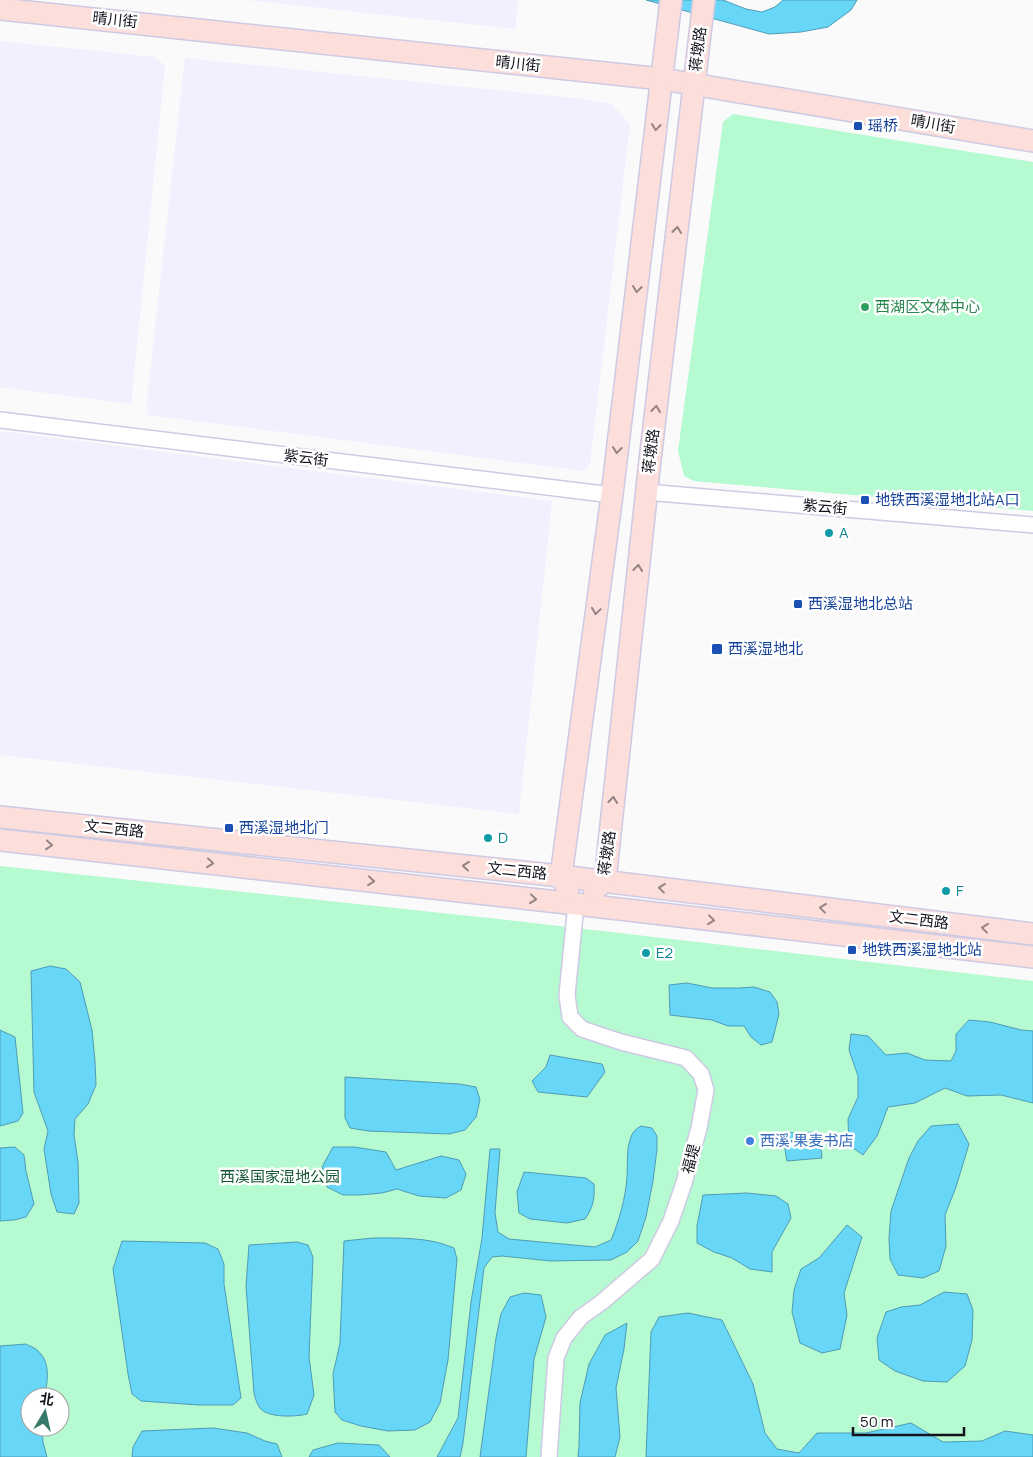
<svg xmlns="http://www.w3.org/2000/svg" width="1033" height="1457" font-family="Manrope,'Noto Sans SC',sans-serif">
<rect width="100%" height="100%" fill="#fafafa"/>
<!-- built -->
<g fill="#f2f0fe">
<path d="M246,0H518L515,29Z"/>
<path d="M0,41L155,57L165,66L131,404L0,387Z"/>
<path d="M185,58L584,99L612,104L630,124L590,464L584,471L148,415L147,401Z"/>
<path d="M0,431L552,501L519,814L0,755Z"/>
</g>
<!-- green -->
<g fill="#b5fad0" fill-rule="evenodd">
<path d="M733,114L1033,162V511L694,481L684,476L678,451L723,122Z"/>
<path d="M0,866L516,921L1033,981V1457H0ZM30,1397H60V1427H30Z"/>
</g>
<!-- water -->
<g fill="#67d6f7" stroke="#4e9cb5">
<path d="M646,0H723L746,9L762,12L775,7L783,0H857L851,10L828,27L801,32L769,34Z"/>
<path d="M50,966L66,969L80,982L92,1030L95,1061L96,1085L88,1104L75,1119L74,1135L78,1162L79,1203L74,1214L57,1212L51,1194L44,1149L48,1131L34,1092L31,971Z"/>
<path d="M687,983L712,988H739L754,987L770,992L777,1002L779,1014L772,1042L761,1045L751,1037L744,1026H728L712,1020L670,1015L669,985Z"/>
<path d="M969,1020L990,1022L1021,1030L1033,1031V1103L1001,1095L967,1096L945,1088L915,1103L888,1107L877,1136L863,1155L849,1145L848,1119L858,1097V1076L849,1050L851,1034L868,1036L886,1055L907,1053L925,1060L951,1061L956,1051V1034Z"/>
<path d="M0,1030L15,1037L23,1113L18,1121L0,1126Z"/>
<path d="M550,1055L602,1064L605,1072L587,1097L538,1092L532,1081L546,1067Z"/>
<path d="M345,1077L459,1084L476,1087L480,1100L476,1117L465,1130L449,1134L368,1131L350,1128L345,1118Z"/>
<path d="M958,1124L969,1144L956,1187L945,1215L946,1246L939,1271L923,1278L898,1275L890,1259L889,1238L891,1211L909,1158L918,1141L931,1126Z"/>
<path d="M641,1126L652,1128L657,1136V1149L653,1181L646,1217L638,1241L627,1252L611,1260L551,1261L502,1256L492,1257L484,1268L463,1443L460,1457H437L458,1418L471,1302L482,1238L490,1149H500L495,1213L498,1232L509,1239L595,1247L611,1240C619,1221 626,1197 627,1176C628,1163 626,1149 631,1137C633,1131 636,1129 641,1126Z"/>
<path d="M819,1132L822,1158L787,1161L782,1133Z"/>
<path d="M15,1147L24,1155L26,1171L34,1204L26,1217L14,1220L0,1221V1148Z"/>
<path d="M333,1147H354L386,1152L396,1170L441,1156L459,1160L466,1174L461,1190L446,1198L419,1196L397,1189L382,1193L360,1195H343L327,1187L322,1167Z"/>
<path d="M524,1172L586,1178L594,1184C595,1198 593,1208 585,1219L567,1223L530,1219L519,1213L517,1192Z"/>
<path d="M747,1193L776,1196L788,1204L791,1218L772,1252V1272L750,1269L732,1258L714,1252L697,1243V1226L703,1195Z"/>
<path d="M847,1225L862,1237L844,1293L847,1315L840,1349L822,1353L800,1343L792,1312L794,1290L801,1269L819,1258Z"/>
<path d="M373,1238C401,1238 429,1237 454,1248L457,1259L448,1360L440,1403L430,1422L415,1430L388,1431L361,1426L342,1420L335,1412L333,1374L340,1343L344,1241Z"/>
<path d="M122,1241L205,1243L218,1249L224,1264V1284L241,1398L233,1405H199L141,1401L132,1394L128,1374L113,1269Z"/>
<path d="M297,1242L308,1245L313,1257L309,1357L314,1395L307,1414C296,1417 267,1418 260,1408C257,1404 255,1398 254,1393L246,1286L249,1245Z"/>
<path d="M944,1292L967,1294L973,1310L972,1340L965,1366L947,1382L923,1381L895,1371L879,1360L877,1338L886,1312L901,1307L920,1305Z"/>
<path d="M524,1293L541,1295L546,1317L534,1359L526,1457H480L496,1338L501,1314L510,1297Z"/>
<path d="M688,1313L722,1320L753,1384L765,1433L777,1449L799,1453L817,1433H866L911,1423L943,1442L982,1441L1005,1431L1033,1435V1457H646L651,1332L659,1317Z"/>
<path d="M627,1323L624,1349L616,1388L620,1437L615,1457H578L579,1446L580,1403L589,1364L605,1335Z"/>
<path d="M26,1344C29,1346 34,1347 37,1350C51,1361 48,1382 44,1397H30V1427H42L43,1442L47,1457H0V1346Z"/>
<path d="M213,1428L247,1433L265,1441L277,1444L282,1457H132L133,1447L142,1431Z"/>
<path d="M338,1443L379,1445L390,1457H309L313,1450Z"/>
</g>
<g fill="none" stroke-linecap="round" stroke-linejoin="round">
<defs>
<g id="street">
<path d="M0,420L612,495"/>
<path d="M646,492L1033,525"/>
<path d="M549,1457L556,1358L564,1338L581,1317L602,1302L652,1259L671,1221L684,1183L699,1128L706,1090L701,1074L686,1058L621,1042L582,1029L570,1017L567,995L576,904"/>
</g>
<g id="secondary">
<path d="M0,9L662,79L1033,141"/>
<path d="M0,817L561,876L1033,934"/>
<path d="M0,840L576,904L1033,957"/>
<path d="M568,889L561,876L612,495L671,0"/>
<path d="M594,890L605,881L649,469L704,0"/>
</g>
</defs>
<!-- street casing -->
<use href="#street" stroke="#cecae5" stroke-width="18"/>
<!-- secondary casing -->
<use href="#secondary" stroke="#cecae5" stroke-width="24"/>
<!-- street -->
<use href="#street" stroke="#fff" stroke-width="15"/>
<!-- secondary -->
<use href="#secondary" stroke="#fcdeda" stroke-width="21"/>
</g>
<!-- one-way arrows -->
<defs><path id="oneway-chevron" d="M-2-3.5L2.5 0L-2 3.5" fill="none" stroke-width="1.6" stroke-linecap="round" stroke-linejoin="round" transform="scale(1.25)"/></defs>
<g stroke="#948384">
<use href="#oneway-chevron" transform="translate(656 127) rotate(97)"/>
<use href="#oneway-chevron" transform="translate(677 230) rotate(-83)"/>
<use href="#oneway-chevron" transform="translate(637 289) rotate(97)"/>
<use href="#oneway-chevron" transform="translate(656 409) rotate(-83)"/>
<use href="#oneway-chevron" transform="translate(617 450) rotate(97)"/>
<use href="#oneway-chevron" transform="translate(638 568) rotate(-84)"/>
<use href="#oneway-chevron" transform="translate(596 611) rotate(98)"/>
<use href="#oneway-chevron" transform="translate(613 800) rotate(-84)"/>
<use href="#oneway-chevron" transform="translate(49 845) rotate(5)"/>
<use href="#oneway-chevron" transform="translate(210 863) rotate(6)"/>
<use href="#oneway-chevron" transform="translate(466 866) rotate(-174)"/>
<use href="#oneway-chevron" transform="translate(371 881) rotate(6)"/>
<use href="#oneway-chevron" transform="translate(662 888) rotate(-173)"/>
<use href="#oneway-chevron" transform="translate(533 899) rotate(6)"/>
<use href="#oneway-chevron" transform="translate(823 908) rotate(-173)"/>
<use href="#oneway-chevron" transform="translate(711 920) rotate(7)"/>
<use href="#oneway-chevron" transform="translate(985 928) rotate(-173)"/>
</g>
<!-- markers -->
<g fill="#1a4fb4" stroke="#fff" stroke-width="2">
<rect x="853" y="121" width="10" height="10" rx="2.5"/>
<rect x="860" y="495" width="10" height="10" rx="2.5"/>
<rect x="793" y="599" width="10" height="10" rx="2.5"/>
<rect x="711" y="643" width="12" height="12" rx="2.5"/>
<rect x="224" y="823" width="10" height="10" rx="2.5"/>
<rect x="847" y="945" width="10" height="10" rx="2.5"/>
</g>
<circle fill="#2e9e5b" stroke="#fff" stroke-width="2" cx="865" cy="307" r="5"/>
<g fill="#0f9aa8" stroke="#fff" stroke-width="2">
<circle cx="829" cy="533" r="5"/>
<circle cx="488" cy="838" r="5"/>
<circle cx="946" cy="891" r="5"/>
<circle cx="646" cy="953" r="5"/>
</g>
<circle fill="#3f7fe0" stroke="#fff" stroke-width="2" cx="750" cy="1141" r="5"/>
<g text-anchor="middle" stroke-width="5" stroke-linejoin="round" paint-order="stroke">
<!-- street labels -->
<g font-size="15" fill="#14131c" stroke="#fff">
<text transform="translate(115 20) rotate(6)" y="5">晴川街</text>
<text transform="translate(698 49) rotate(-83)" y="5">蒋墩路</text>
<text transform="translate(518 64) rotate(6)" y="5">晴川街</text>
<text transform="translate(933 124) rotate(10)" y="5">晴川街</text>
<text transform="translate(651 451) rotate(-83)" y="5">蒋墩路</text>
<text transform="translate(306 458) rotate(7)" y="5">紫云街</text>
<text transform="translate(825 507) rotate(5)" y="5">紫云街</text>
<text transform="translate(114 829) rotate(6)" y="5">文二西路</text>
<text transform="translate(607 853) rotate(-82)" y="5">蒋墩路</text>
<text transform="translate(517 871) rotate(6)" y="5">文二西路</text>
<text transform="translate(919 920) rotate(7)" y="5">文二西路</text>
<text transform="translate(691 1159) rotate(-75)" y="5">福堤</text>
</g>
<!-- transit labels -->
<g font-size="15" fill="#164399" stroke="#fff" text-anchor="start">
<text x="868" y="131">瑶桥</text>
<text x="875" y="505">地铁西溪湿地北站A口</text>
<text x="808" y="609">西溪湿地北总站</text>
<text x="728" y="654">西溪湿地北</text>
<text x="239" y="833">西溪湿地北门</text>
<text x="862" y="955">地铁西溪湿地北站</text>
</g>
<!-- leisure labels -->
<g font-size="15" fill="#27864d" stroke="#fff" text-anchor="start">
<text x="875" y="312">西湖区文体中心</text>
</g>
<!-- culture labels -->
<g font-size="15" fill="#0d838f" stroke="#fff" text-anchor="start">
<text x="839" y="538">A</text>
<text x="498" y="843">D</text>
<text x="956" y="896">F</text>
<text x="656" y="958">E2</text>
</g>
<!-- shop labels -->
<g font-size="15" fill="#366cbe" stroke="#fff" text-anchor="start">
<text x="760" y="1146">西溪·果麦书店</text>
</g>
<!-- park labels -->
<g font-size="15" fill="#145636" stroke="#fff">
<text x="280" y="1182">西溪国家湿地公园</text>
</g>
</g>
<!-- north arrow -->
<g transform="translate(45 1412) rotate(9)"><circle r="24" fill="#ffffff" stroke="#a1a1a4"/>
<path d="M0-4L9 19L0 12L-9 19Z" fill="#37796b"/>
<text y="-8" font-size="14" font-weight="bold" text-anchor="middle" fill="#14131c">北</text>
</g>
<!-- scale -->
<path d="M853 1427v8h111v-8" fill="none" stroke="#14131c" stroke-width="2.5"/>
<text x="860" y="1427" font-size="15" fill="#14131c" stroke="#ffffff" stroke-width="4" paint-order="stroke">50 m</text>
</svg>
